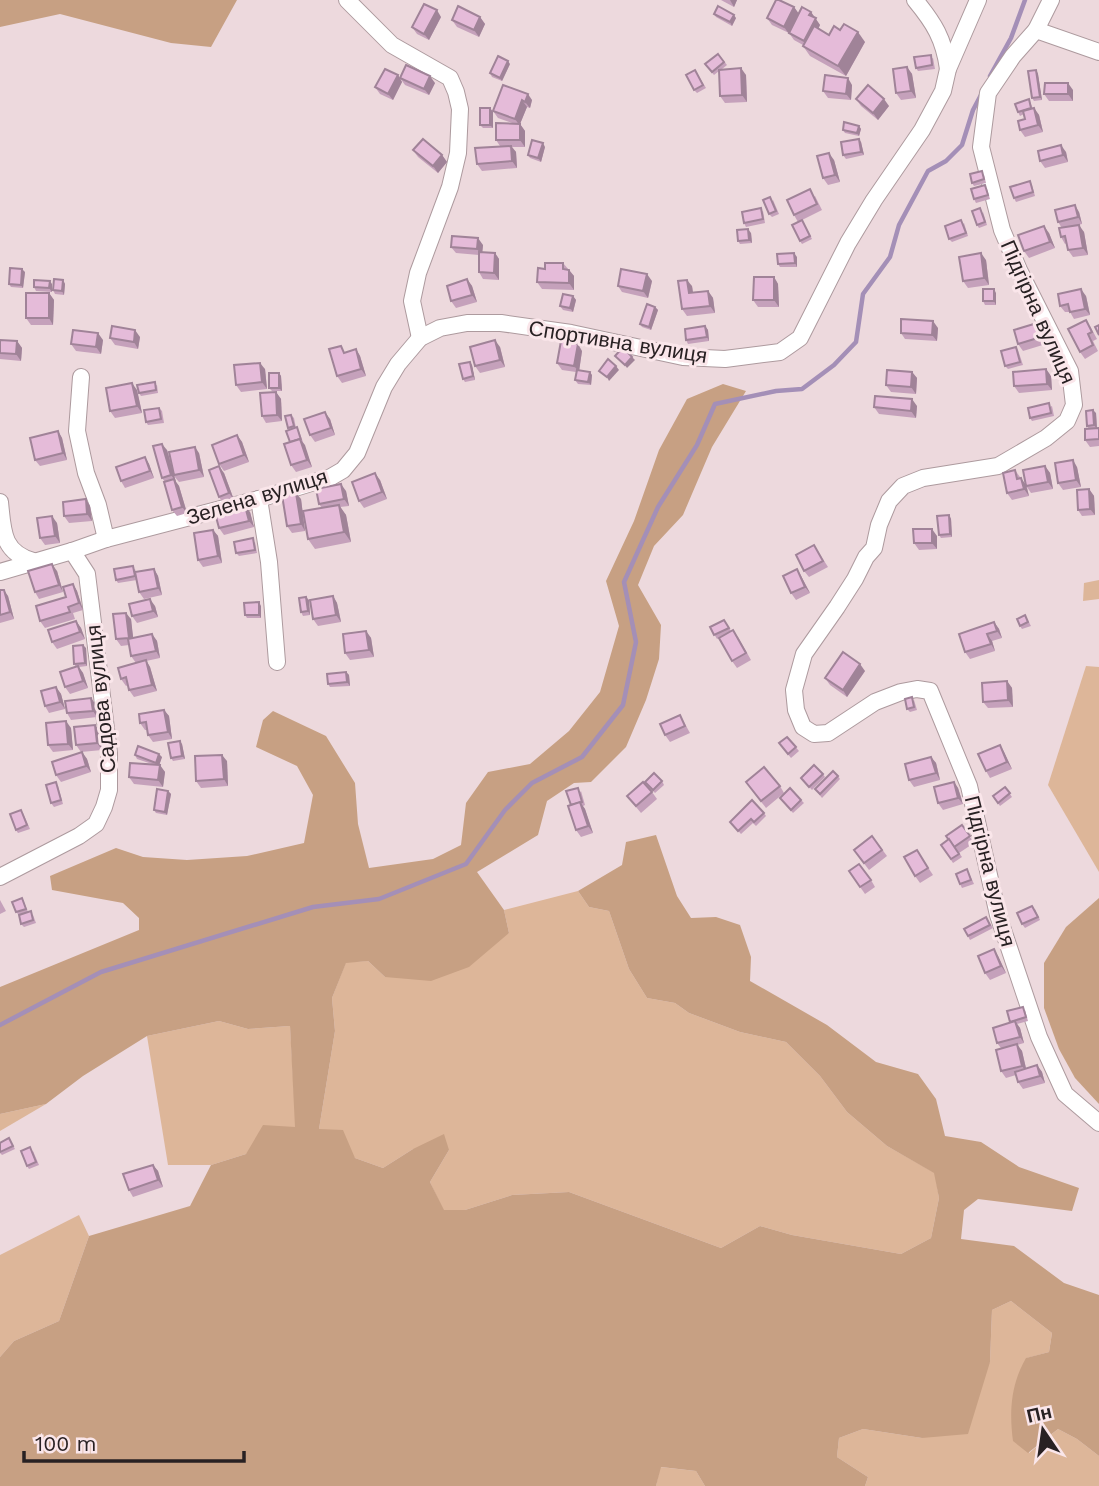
<svg xmlns="http://www.w3.org/2000/svg" width="1099" height="1486" font-family="'Work Sans',sans-serif">
<rect width="100%" height="100%" fill="#edd9dd"/>
<!-- green -->
<g fill="#ddb699">
<path d="M1099,580V599L1083,601L1084,583Z"/>
<path d="M1086,666L1099,667V872L1048,785Z"/>
<path d="M578,891L589,907L609,911L629,969L647,998L675,1003L689,1013L740,1032L786,1042L820,1076L847,1112L887,1146L935,1173L939,1198L931,1238L901,1254L792,1235L760,1226L721,1248L569,1192L512,1195L465,1210H443L430,1182L449,1150L413,1149L383,1168L355,1158L319,1129L335,1031L332,998L346,962L368,961L385,977L509,933L504,910Z"/>
<path d="M219,1021L248,1029L290,1026L296,1127L246,1154L211,1165H168L147,1036Z"/>
<path d="M46,1104L0,1131V1114Z"/>
<path d="M79,1215L89,1236L59,1321L14,1341L0,1357V1255Z"/>
<path d="M1011,1301L1052,1333L1049,1352L1027,1358L1029,1453L1058,1429L1077,1439L1099,1456V1486H865L868,1477L837,1457L839,1438L863,1429L922,1438L990,1362L992,1310Z"/>
<path d="M660,1467L696,1471L705,1486H656Z"/>
</g>
<!-- forest -->
<g fill="#c7a083">
<path d="M0,0H237L211,47L171,43L60,14L0,27Z"/>
<path d="M723,384L746,391L712,447L683,515L654,546L638,585L661,625L659,659L646,700L626,747L591,782L574,783L547,801L538,835L477,872L504,910L509,933L469,967L431,981L385,977L368,961L346,963L332,998L335,1031L319,1129L343,1130L355,1158L383,1168L413,1149L444,1134L449,1150L430,1182L444,1210H465L512,1195L569,1192L721,1248L760,1226L792,1235L901,1254L931,1238L939,1198L934,1173L887,1146L847,1112L820,1076L786,1042L740,1032L689,1013L675,1003L647,998L629,969L609,911L589,907L578,891L622,865L626,842L656,835L677,896L691,918L716,917L740,925L751,957L750,981L827,1025L876,1062L918,1074L936,1099L945,1136L981,1142L1019,1167L1079,1188L1072,1211L978,1199L964,1210L961,1239L1014,1246L1064,1283L1099,1295V1456L1077,1439L1058,1429L1028,1453L1013,1441C1009,1411 1011,1384 1026,1358L1049,1352L1052,1333L1011,1301L992,1310L990,1362L968,1434L922,1438L863,1429L839,1438L837,1457L868,1477L865,1486H705L696,1471L661,1467L656,1486H0V1357L14,1341L59,1321L89,1236L190,1206L211,1165L246,1154L263,1125L295,1127L290,1026L248,1029L219,1021L147,1036L83,1076L46,1104L0,1114V987L139,930V918L123,903L52,890L50,876L116,848L143,857L187,860L247,856L304,843L313,795L297,766L256,747L263,720L273,711L326,736L355,783L358,824L369,868L433,859L461,845L466,803L488,772L530,764L569,731L600,692L619,626L606,581L634,521L659,450L687,399Z"/>
<path d="M1099,898V1104L1075,1078L1059,1049L1044,1008V963L1066,927Z"/>
</g>
<g fill="none" stroke-linecap="round" stroke-linejoin="round">
<!-- stream -->
<g stroke="#a48fb7" stroke-width="4.5">
<path d="M990,76L1011,38L1025,0"/>
<path d="M0,1025L101,972L313,907L379,899L466,864L505,810L532,783L582,757L623,705L636,642L624,582L658,507L697,445L715,404L776,391L802,389L834,365L856,342L863,294L890,257L899,225L928,171L946,161L962,145L973,110L982,93"/>
</g>
<defs>
<g id="street">
<path d="M347,0L392,45L450,78L456,92L460,109L458,153L450,187L418,273L412,301L420,338"/>
<path d="M915,0C934,23 944,39 948,69"/>
<path d="M1051,0L1036,30L1013,56L988,93L981,147L1002,230L1019,270L1070,371L1074,405L1067,421L1046,438L998,466L923,478L903,486L889,501L879,525L874,548L866,557L855,579L837,607L804,654L794,690L796,710L803,727L814,734L828,733L875,702L901,692L917,689L930,691L969,786L998,915L1039,1037L1065,1094L1099,1123"/>
<path d="M1036,30L1099,52"/>
<path d="M81,377L77,431L86,473L98,505L106,539"/>
<path d="M259,499L269,562L277,662"/>
<path d="M0,502C3,531 2,552 33,561"/>
<path d="M0,572L72,551L106,539L259,499L331,477L343,470L357,453L384,387L398,364L420,338L440,328L467,323H501L571,333L683,357L725,359L780,352L800,338L848,243L874,200L922,130L943,91L948,69L978,0"/>
<path d="M0,877L79,836L96,824L104,807L109,790V753L87,574L72,551"/>
</g>
</defs>
<!-- street casing -->
<use href="#street" stroke="#ad9a9e" stroke-width="18"/>
<!-- street -->
<use href="#street" stroke="#fff" stroke-width="16"/>
</g>
<!-- wall -->
<g fill="#c5a1bb">
<path d="M721,0H737L734,7Z"/>
<path d="M794,7L799,14L811,12L820,25L818,29L829,35L865,42L846,76L810,56L803,46V45L794,40L789,33L772,25L767,18Z"/>
<path d="M714,14L736,18L732,26L716,17Z"/>
<path d="M441,17L429,40L417,34L412,27Z"/>
<path d="M480,17L485,24L479,37L457,27L452,20Z"/>
<path d="M718,54L727,65L722,69L746,75L747,102L725,103L720,96L719,71L714,75L705,64Z"/>
<path d="M933,58L935,69L918,71L916,68Z"/>
<path d="M510,64L502,81L492,77L490,73Z"/>
<path d="M907,67L912,74L916,98L901,100L896,93Z"/>
<path d="M695,70L706,88L697,93L694,90Z"/>
<path d="M1036,70L1038,74L1042,100L1034,101L1032,98Z"/>
<path d="M398,75L402,82L393,100L380,94L375,87Z"/>
<path d="M400,78L435,83L429,95L405,85Z"/>
<path d="M503,85L532,100L530,108L527,107L520,124L525,131V147H512L516,152L517,168L482,171L477,164L500,146L496,140L515,124L498,118L493,111Z"/>
<path d="M852,85L851,100L828,98L823,91Z"/>
<path d="M1073,90V101H1049L1044,94Z"/>
<path d="M856,99L889,106L878,120L861,106Z"/>
<path d="M1029,99L1033,109L1034,108L1039,115L1043,132L1025,137L1020,130L1025,119L1024,114L1020,116L1018,112Z"/>
<path d="M490,108L493,112V128H483L480,125Z"/>
<path d="M859,126L861,129L859,136L845,133L843,130Z"/>
<path d="M861,142L864,155L846,159L843,155Z"/>
<path d="M545,147L541,162L530,158L528,155Z"/>
<path d="M413,150L442,155L447,162L438,173L418,157Z"/>
<path d="M1066,152L1068,162L1045,168L1040,161Z"/>
<path d="M834,160L840,182L828,185L823,178Z"/>
<path d="M984,175L986,183L974,186L972,183Z"/>
<path d="M1030,181L1032,185L1035,196L1016,202L1014,198Z"/>
<path d="M987,189L990,199L976,203L974,199Z"/>
<path d="M815,196L822,210L802,220L812,239L802,244L800,241L798,222L794,215Z"/>
<path d="M773,200L779,214L772,217L769,214Z"/>
<path d="M763,211L765,223L746,227L744,223Z"/>
<path d="M983,212L987,225L979,228L977,225Z"/>
<path d="M1079,212L1082,224L1074,226L1084,232L1088,255L1073,257L1068,250L1067,243L1065,244L1061,237L1062,228L1058,222Z"/>
<path d="M964,223L968,236L952,242L949,239Z"/>
<path d="M751,233L752,243L740,244L738,241Z"/>
<path d="M1049,233L1055,248L1029,258L1024,251Z"/>
<path d="M483,245L482,252L495,253L499,259V280L483,279L479,272V255L456,253L451,247Z"/>
<path d="M797,257V267H780L778,264Z"/>
<path d="M986,260L989,285L968,288L963,281Z"/>
<path d="M563,263L574,276V290L542,289L537,282L545,269Z"/>
<path d="M25,272L23,288L11,287L9,284Z"/>
<path d="M774,277L778,284L779,307H758L753,300Z"/>
<path d="M467,279L472,286L477,302L456,308L451,301Z"/>
<path d="M63,280L65,284L64,295L55,294L53,290Z"/>
<path d="M652,281L648,298L622,292L618,286Z"/>
<path d="M52,284V292L36,291L34,287Z"/>
<path d="M692,286L693,293L708,291L713,298L715,313L687,316L682,309Z"/>
<path d="M49,293L54,300L53,325H31L26,318Z"/>
<path d="M996,293V305H985L983,301Z"/>
<path d="M573,296L576,300L573,312L563,310L560,306Z"/>
<path d="M1086,296L1090,315L1074,319L1070,312H1065L1060,306Z"/>
<path d="M655,307L658,310L651,330L642,327L640,324Z"/>
<path d="M705,326L708,330L709,341L688,344L686,340Z"/>
<path d="M1090,326L1097,339L1093,341L1098,351L1085,359L1080,352Z"/>
<path d="M938,328L937,341L905,339L901,333Z"/>
<path d="M1042,330L1046,344L1023,351L1018,344Z"/>
<path d="M140,337L138,349L115,345L110,338Z"/>
<path d="M0,340L17,341L22,348L21,361L0,359Z"/>
<path d="M103,340L101,354L76,351L71,344Z"/>
<path d="M500,347L505,367L480,373L475,366Z"/>
<path d="M1016,347L1018,350L1023,365L1008,369L1005,366Z"/>
<path d="M356,349L360,356L366,376L342,383L337,376L346,352Z"/>
<path d="M582,351L579,370L592,375L591,385L578,384L575,380L576,372L562,370L557,363Z"/>
<path d="M472,365L475,380L465,382L463,379Z"/>
<path d="M265,369L267,389L241,392L236,385Z"/>
<path d="M1046,369L1051,376L1052,390L1019,393L1014,386Z"/>
<path d="M912,372L917,378L916,394L891,392L886,385Z"/>
<path d="M279,373L281,376L282,391H272L269,388Z"/>
<path d="M157,385L158,393L141,396L139,393Z"/>
<path d="M137,390L142,413L115,418L110,411Z"/>
<path d="M276,392L281,399L282,421L266,423L262,416Z"/>
<path d="M917,406L916,418L879,414L874,407Z"/>
<path d="M1052,406L1054,416L1032,421L1030,418Z"/>
<path d="M159,408L162,411L164,423L148,425L146,422Z"/>
<path d="M1096,413L1097,428H1099V446L1090,447L1085,440L1089,429L1087,426Z"/>
<path d="M291,415L294,418L296,428L299,431L312,467L296,472L291,465L289,430L288,428Z"/>
<path d="M330,419L335,435L315,442L310,435Z"/>
<path d="M58,431L62,438L67,460L40,466L35,460Z"/>
<path d="M237,435L242,442L249,462L224,471L219,464Z"/>
<path d="M167,450L174,473L199,453L204,477L179,482L174,476L176,482L179,486L187,513L177,516L172,510L165,482L162,478Z"/>
<path d="M145,457L149,464L154,478L125,488L121,481Z"/>
<path d="M1045,466L1050,473L1053,489L1031,493L1027,487L1029,496L1012,500L1007,493L1015,470L1025,484Z"/>
<path d="M1077,467L1081,487L1063,490L1058,483Z"/>
<path d="M224,473L234,500L224,504L219,497Z"/>
<path d="M380,480L387,499L364,508L359,501Z"/>
<path d="M1089,489L1094,496L1095,515L1082,516L1078,510Z"/>
<path d="M346,491L349,506L340,507L346,515L351,542L315,549L308,539L322,508L319,504Z"/>
<path d="M86,499L90,506L92,521L69,523L64,516Z"/>
<path d="M301,499L305,531L292,533L287,526Z"/>
<path d="M250,512L254,527L224,535L219,528Z"/>
<path d="M949,515L951,519L952,537L941,538L939,535Z"/>
<path d="M57,523L60,543L45,545L40,538Z"/>
<path d="M213,530L218,536L222,563L203,567L198,560Z"/>
<path d="M937,536V549L919,550L914,543Z"/>
<path d="M255,542L257,553L239,556L236,553Z"/>
<path d="M814,545L828,567L809,577L804,571Z"/>
<path d="M135,569L136,572L154,569L158,576L162,595L144,599L139,592L137,580L118,583L116,580Z"/>
<path d="M797,569L801,576L810,593L796,600L791,593Z"/>
<path d="M57,571L63,592L39,599L35,592Z"/>
<path d="M73,584L77,591L83,610L73,613L75,619L45,628L40,621L66,597Z"/>
<path d="M0,590L8,596L14,619L0,623Z"/>
<path d="M333,596L337,603L341,622L318,626L313,619Z"/>
<path d="M309,600L310,615L303,616L301,612Z"/>
<path d="M155,606L158,617L137,623L132,616Z"/>
<path d="M261,606V618H247L245,615Z"/>
<path d="M1025,615L1031,626L1022,629L1020,626Z"/>
<path d="M131,619L133,638L152,634L157,641L160,658L146,661L150,667L157,691L134,697L129,690L128,685L126,686L121,679L136,663L131,656L129,645L121,646L116,639Z"/>
<path d="M724,620L731,631L738,637L751,660L737,668L732,661L730,632L717,639L710,627Z"/>
<path d="M76,621L81,628L85,639L57,649L52,642Z"/>
<path d="M994,622L999,629L1002,638L992,641L995,651L970,659L965,652Z"/>
<path d="M366,631L371,638L374,657L350,660L345,653Z"/>
<path d="M86,648L87,666L79,667L83,673L88,688L70,694L65,687L76,667L74,664Z"/>
<path d="M865,671L847,697L830,685L825,678Z"/>
<path d="M346,672L349,675L350,686L330,687L328,684Z"/>
<path d="M1007,681L1012,688L1013,707L988,708L983,702Z"/>
<path d="M56,687L61,694L65,709L49,713L45,706Z"/>
<path d="M91,698L96,705L97,717L71,720L67,713Z"/>
<path d="M914,700L917,710L910,712L907,709Z"/>
<path d="M164,710L169,716L172,739L153,742L148,735L147,730H145L140,723Z"/>
<path d="M680,715L690,733L670,742L665,735Z"/>
<path d="M95,725L100,732L102,750L81,752L76,745Z"/>
<path d="M71,728L73,750L53,752L48,745Z"/>
<path d="M787,737L799,751L791,758L779,743Z"/>
<path d="M182,744L185,759L173,761L171,758Z"/>
<path d="M1000,745L1004,752L1012,769L990,778L986,771Z"/>
<path d="M82,752L87,759L91,772L61,782L56,775Z"/>
<path d="M135,755L162,757L159,765L165,772L163,787L134,784L129,777L155,765L137,759Z"/>
<path d="M931,757L936,763L940,780L914,787L909,780Z"/>
<path d="M227,761L228,786L201,788L196,781Z"/>
<path d="M823,774L825,777L812,790L801,778Z"/>
<path d="M838,776L840,779L822,798L815,789Z"/>
<path d="M662,781L664,785L655,793L645,782Z"/>
<path d="M746,782L780,786L784,793L766,808Z"/>
<path d="M954,782L958,788L963,804L943,810L938,803Z"/>
<path d="M58,786L63,804L54,807L51,803Z"/>
<path d="M1005,787L1012,797L1000,806L993,796Z"/>
<path d="M168,791L171,794L167,815L156,813L154,810Z"/>
<path d="M581,791L585,805L583,806L585,809L593,833L581,837L576,830L571,805Z"/>
<path d="M652,792L657,799L641,813L627,796Z"/>
<path d="M780,798L801,800L804,803L793,813Z"/>
<path d="M23,813L30,829L18,833L16,830Z"/>
<path d="M764,813L766,816L756,826L753,823L741,834L730,822Z"/>
<path d="M962,825L974,843L959,853L956,849L962,857L953,863L941,845L949,839Z"/>
<path d="M872,836L887,856L869,870L854,850Z"/>
<path d="M921,857L933,875L920,883L915,876Z"/>
<path d="M967,869L974,884L962,888L960,884Z"/>
<path d="M849,871L871,880L875,887L865,894Z"/>
<path d="M0,900L6,911L0,914Z"/>
<path d="M24,902L28,912L33,915L36,923L24,927L21,924L19,915L16,912Z"/>
<path d="M1035,909L1040,920L1025,928L1022,924Z"/>
<path d="M986,917L993,928L970,940L964,929Z"/>
<path d="M998,956L1006,973L990,980L985,973Z"/>
<path d="M1025,1010L1028,1021L1017,1024L1020,1028L1024,1043L1017,1045L1022,1051L1026,1068L1037,1065L1042,1072L1045,1083L1023,1089L1018,1082L1016,1075L1006,1078L1001,1071V1048L997,1043L1011,1023L1010,1022Z"/>
<path d="M9,1138L15,1149L2,1155L0,1153V1143Z"/>
<path d="M33,1151L39,1165L29,1169L27,1166Z"/>
<path d="M153,1165L158,1171L163,1187L133,1197L129,1190Z"/>
</g>
<!-- shaded-wall -->
<g fill="#a08398">
<path d="M730,0H737L734,7Z"/>
<path d="M794,7L799,14L789,34L784,27Z"/>
<path d="M437,10L441,17L429,40L424,34Z"/>
<path d="M811,12L820,25L809,48L804,41Z"/>
<path d="M734,15L736,18L732,26L730,22Z"/>
<path d="M480,17L485,24L479,37L474,30Z"/>
<path d="M858,32L865,42L846,76L838,66Z"/>
<path d="M508,61L510,64L502,81L500,78Z"/>
<path d="M907,67L912,74L916,98L911,91Z"/>
<path d="M741,68L746,75L747,102L742,95Z"/>
<path d="M1036,70L1038,74L1042,100L1040,97Z"/>
<path d="M398,75L402,82L393,100L388,94Z"/>
<path d="M430,76L435,83L429,95L424,89Z"/>
<path d="M848,78L852,85L851,100L846,94Z"/>
<path d="M1068,83L1073,90V101L1068,94Z"/>
<path d="M528,94L532,100L530,108L525,102Z"/>
<path d="M884,99L889,106L878,120L873,113Z"/>
<path d="M522,100L527,107L520,124L525,131V147L520,140V126L515,119Z"/>
<path d="M490,108L493,112V128L490,125Z"/>
<path d="M1034,108L1039,115L1043,132L1038,125Z"/>
<path d="M859,126L861,129L859,136L857,133Z"/>
<path d="M859,139L861,142L864,155L861,152Z"/>
<path d="M543,143L545,147L541,162L538,158Z"/>
<path d="M1061,145L1066,152L1068,162L1063,155Z"/>
<path d="M511,146L516,152L517,168L512,161Z"/>
<path d="M829,153L834,160L840,182L835,175Z"/>
<path d="M442,155L447,162L438,173L433,166Z"/>
<path d="M1075,205L1079,212L1082,224L1078,217Z"/>
<path d="M1079,225L1084,232L1088,255L1083,248Z"/>
<path d="M1044,226L1049,233L1055,248L1050,242Z"/>
<path d="M748,229L751,233L752,243L749,240Z"/>
<path d="M478,238L483,245L482,256L477,249Z"/>
<path d="M495,253L499,259V280L494,273Z"/>
<path d="M794,253L797,257V267L795,263Z"/>
<path d="M981,253L986,260L989,285L984,278Z"/>
<path d="M22,269L25,272L23,288L21,285Z"/>
<path d="M569,270L574,276V290L569,283Z"/>
<path d="M647,274L652,281L648,298L643,291Z"/>
<path d="M774,277L778,284L779,307L774,300Z"/>
<path d="M467,279L472,286L477,302L472,295Z"/>
<path d="M63,280L65,284L64,295L62,291Z"/>
<path d="M687,280L692,286L694,300L689,293Z"/>
<path d="M50,281L52,284V292L49,288Z"/>
<path d="M994,289L996,293V305L994,301Z"/>
<path d="M1081,289L1086,296L1090,315L1085,309Z"/>
<path d="M708,291L713,298L715,313L710,306Z"/>
<path d="M49,293L54,300L53,325L49,318Z"/>
<path d="M573,296L576,300L573,312L570,308Z"/>
<path d="M655,307L658,310L651,330L649,327Z"/>
<path d="M933,321L938,328L937,341L932,335Z"/>
<path d="M1037,323L1042,330L1046,344L1041,337Z"/>
<path d="M705,326L708,330L709,341L707,337Z"/>
<path d="M135,330L140,337L138,349L134,342Z"/>
<path d="M98,333L103,340L101,354L96,347Z"/>
<path d="M495,340L500,347L505,367L500,360Z"/>
<path d="M17,341L22,348L21,361L16,354Z"/>
<path d="M578,344L582,351L579,372L574,366Z"/>
<path d="M356,349L360,356L366,376L361,369Z"/>
<path d="M632,357L635,360L627,368L625,365Z"/>
<path d="M470,362L472,365L475,380L473,376Z"/>
<path d="M260,363L265,369L267,389L262,382Z"/>
<path d="M616,366L619,370L609,381L607,377Z"/>
<path d="M1046,369L1051,376L1052,390L1047,384Z"/>
<path d="M590,372L592,375L591,385L588,382Z"/>
<path d="M912,372L917,378L916,394L911,387Z"/>
<path d="M279,373L281,376L282,391L279,388Z"/>
<path d="M132,383L137,390L142,413L137,406Z"/>
<path d="M276,392L281,399L282,421L277,415Z"/>
<path d="M912,399L917,406L916,418L911,411Z"/>
<path d="M1093,410L1096,413L1097,429L1094,425Z"/>
<path d="M325,412L330,419L335,435L331,428Z"/>
<path d="M58,431L62,438L67,460L63,453Z"/>
<path d="M237,435L242,442L249,462L244,455Z"/>
<path d="M300,439L305,445L312,467L307,460Z"/>
<path d="M162,444L167,450L176,482L171,475Z"/>
<path d="M195,447L199,453L204,477L199,470Z"/>
<path d="M145,457L149,464L154,478L150,471Z"/>
<path d="M1073,460L1077,467L1081,487L1076,480Z"/>
<path d="M219,466L224,473L234,500L229,493Z"/>
<path d="M1045,466L1050,473L1053,489L1048,482Z"/>
<path d="M375,473L380,480L387,499L382,492Z"/>
<path d="M1021,478L1026,485L1029,496L1024,489Z"/>
<path d="M174,479L179,486L187,513L182,507Z"/>
<path d="M341,484L346,491L349,506L344,499Z"/>
<path d="M1089,489L1094,496L1095,515L1090,509Z"/>
<path d="M296,493L301,499L305,531L301,524Z"/>
<path d="M86,499L90,506L92,521L87,514Z"/>
<path d="M339,505L346,515L351,542L344,532Z"/>
<path d="M245,506L250,512L254,527L249,521Z"/>
<path d="M949,515L951,519L952,537L950,534Z"/>
<path d="M52,516L57,523L60,543L55,536Z"/>
<path d="M932,529L937,536V549L932,543Z"/>
<path d="M213,530L218,536L222,563L218,556Z"/>
<path d="M52,564L57,571L63,592L59,585Z"/>
<path d="M154,569L158,576L162,595L158,588Z"/>
<path d="M797,569L801,576L810,593L805,587Z"/>
<path d="M73,584L77,591L83,610L79,603Z"/>
<path d="M4,590L8,596L14,619L10,612Z"/>
<path d="M333,596L337,603L341,622L336,615Z"/>
<path d="M306,597L309,600L310,615L308,611Z"/>
<path d="M150,599L155,606L158,617L153,611Z"/>
<path d="M259,602L261,606V618L259,615Z"/>
<path d="M126,613L131,619L134,645L129,638Z"/>
<path d="M76,621L81,628L85,639L80,632Z"/>
<path d="M994,622L999,629L1002,638L997,631Z"/>
<path d="M366,631L371,638L374,657L369,650Z"/>
<path d="M152,634L157,641L160,658L156,651Z"/>
<path d="M987,634L992,641L995,651L991,644Z"/>
<path d="M83,645L86,648L87,666L85,663Z"/>
<path d="M146,660L150,667L157,691L152,685Z"/>
<path d="M860,664L865,671L847,697L843,690Z"/>
<path d="M78,666L83,673L88,688L83,681Z"/>
<path d="M346,672L349,675L350,686L347,682Z"/>
<path d="M1007,681L1012,688L1013,707L1008,700Z"/>
<path d="M56,687L61,694L65,709L60,702Z"/>
<path d="M91,698L96,705L97,717L93,711Z"/>
<path d="M164,710L169,716L172,739L168,732Z"/>
<path d="M66,721L71,728L73,750L68,744Z"/>
<path d="M95,725L100,732L102,750L97,743Z"/>
<path d="M180,741L182,744L185,759L182,756Z"/>
<path d="M1000,745L1004,752L1012,769L1007,762Z"/>
<path d="M82,752L87,759L91,772L86,766Z"/>
<path d="M159,754L162,757L159,766L156,763Z"/>
<path d="M222,755L227,761L228,786L224,779Z"/>
<path d="M931,757L936,763L940,780L936,773Z"/>
<path d="M160,765L165,772L163,787L158,780Z"/>
<path d="M954,782L958,788L963,804L958,798Z"/>
<path d="M168,791L171,794L167,815L165,812Z"/>
<path d="M580,802L585,809L593,833L588,826Z"/>
<path d="M994,949L998,956L1006,973L1001,966Z"/>
<path d="M1015,1021L1020,1028L1024,1043L1020,1037Z"/>
<path d="M1017,1044L1022,1051L1027,1073L1022,1066Z"/>
<path d="M1037,1065L1042,1072L1045,1083L1040,1076Z"/>
<path d="M153,1165L158,1171L163,1187L158,1180Z"/>
</g>
<!-- building -->
<g fill="#e5bbd9" stroke="#a08398" stroke-width="2">
<path d="M776,0H779L794,7L784,27L767,18Z"/>
<path d="M424,4L437,10L424,34L412,27Z"/>
<path d="M458,6L480,17L474,30L452,20Z"/>
<path d="M718,6L734,15L730,22L714,14Z"/>
<path d="M802,7L811,12L809,15L816,18L804,41L789,33Z"/>
<path d="M844,24L858,32L838,66L803,46L814,26L829,35L834,26L840,30Z"/>
<path d="M718,54L724,62L712,72L705,64Z"/>
<path d="M931,55L932,65L916,68L914,57Z"/>
<path d="M498,56L508,61L500,78L490,73Z"/>
<path d="M406,65L430,76L424,89L400,78Z"/>
<path d="M907,67L911,91L896,93L893,69Z"/>
<path d="M741,68L742,95L720,96L719,70Z"/>
<path d="M385,69L398,75L388,94L375,87Z"/>
<path d="M695,70L703,85L694,90L686,75Z"/>
<path d="M1036,70L1040,97L1032,98L1028,71Z"/>
<path d="M825,75L848,78L846,94L823,91Z"/>
<path d="M1045,83H1068V94H1044Z"/>
<path d="M503,85L528,94L525,102L522,100L515,119L493,111Z"/>
<path d="M868,85L884,99L873,113L856,99Z"/>
<path d="M1029,99L1031,108L1018,112L1015,104Z"/>
<rect x="480" y="108" width="10" height="17"/>
<path d="M1034,108L1038,125L1020,130L1018,121L1025,119L1023,111Z"/>
<path d="M844,122L859,126L857,133L843,130Z"/>
<path d="M496,123L520,124V140H496Z"/>
<path d="M423,139L442,155L433,166L413,150Z"/>
<path d="M859,139L861,152L843,155L841,142Z"/>
<path d="M532,140L543,143L538,158L528,155Z"/>
<path d="M1061,145L1063,155L1040,161L1038,151Z"/>
<path d="M511,146L512,161L477,164L475,148Z"/>
<path d="M829,153L835,175L823,178L817,156Z"/>
<path d="M982,171L984,179L972,183L970,174Z"/>
<path d="M1030,181L1033,192L1014,198L1010,187Z"/>
<path d="M985,185L988,195L974,199L971,189Z"/>
<path d="M810,189L817,204L794,215L787,200Z"/>
<path d="M770,197L776,211L769,214L763,200Z"/>
<path d="M1075,205L1078,217L1058,222L1055,210Z"/>
<path d="M761,208L763,219L744,223L742,212Z"/>
<path d="M980,208L985,222L977,225L972,211Z"/>
<path d="M802,220L810,236L800,241L792,225Z"/>
<path d="M961,220L966,233L949,239L945,226Z"/>
<path d="M1079,225L1083,248L1068,250L1065,236L1061,237L1059,228Z"/>
<path d="M1044,226L1050,242L1024,251L1018,235Z"/>
<path d="M748,229L749,240L738,241L737,230Z"/>
<path d="M452,236L478,238L477,249L451,247Z"/>
<path d="M479,252L495,253L494,273L479,272Z"/>
<path d="M794,253L795,263L778,264L777,254Z"/>
<path d="M981,253L984,278L963,281L959,257Z"/>
<path d="M545,263H563V269L569,270V283L537,282L538,268L545,269Z"/>
<path d="M10,268L22,269L21,285L9,284Z"/>
<path d="M621,269L647,274L643,291L618,286Z"/>
<path d="M754,277H774V300H753Z"/>
<path d="M54,279L63,280L62,291L53,290Z"/>
<path d="M467,279L472,295L451,301L447,286Z"/>
<path d="M34,280L50,281L49,288L34,287Z"/>
<path d="M687,280L689,293L708,291L710,306L682,309L678,281Z"/>
<rect x="983" y="289" width="11" height="12"/>
<path d="M1081,289L1085,309L1070,312L1068,304L1060,306L1058,294Z"/>
<rect x="26" y="293" width="23" height="25"/>
<path d="M563,294L573,296L570,308L560,306Z"/>
<path d="M647,304L655,307L649,327L640,324Z"/>
<path d="M901,319L933,321L932,335L901,333Z"/>
<path d="M1086,320L1092,332L1088,334L1093,345L1080,352L1068,329Z"/>
<path d="M1037,323L1041,337L1018,344L1014,330Z"/>
<path d="M1099,325V335L1095,327Z"/>
<path d="M112,326L135,330L134,342L110,338Z"/>
<path d="M705,326L707,337L686,340L685,329Z"/>
<path d="M73,330L98,333L96,347L71,344Z"/>
<path d="M0,340L17,341L16,354L0,353Z"/>
<path d="M495,340L500,360L475,366L470,347Z"/>
<path d="M561,341L578,344L574,366L557,363Z"/>
<path d="M341,346L344,353L356,349L361,369L337,376L329,349Z"/>
<path d="M623,347L632,357L625,365L615,356Z"/>
<path d="M1016,347L1020,362L1005,366L1001,351Z"/>
<path d="M608,359L616,366L607,377L599,371Z"/>
<path d="M470,362L473,376L463,379L459,364Z"/>
<path d="M260,363L262,382L236,385L234,365Z"/>
<path d="M1046,369L1047,384L1014,386L1013,372Z"/>
<path d="M577,370L590,372L588,382L575,380Z"/>
<path d="M887,370L912,372L911,387L886,385Z"/>
<rect x="269" y="373" width="10" height="15"/>
<path d="M155,382L156,390L139,393L137,385Z"/>
<path d="M132,383L137,406L110,411L106,388Z"/>
<path d="M276,392L277,415L262,416L260,393Z"/>
<path d="M875,396L912,399L911,411L874,407Z"/>
<path d="M1049,403L1051,413L1030,418L1028,408Z"/>
<path d="M159,408L161,419L146,422L144,410Z"/>
<path d="M1093,410L1094,425L1087,426L1086,411Z"/>
<path d="M325,412L331,428L310,435L304,419Z"/>
<path d="M291,415L294,426L288,428L285,416Z"/>
<path d="M297,427L301,440L300,439L290,442L286,431Z"/>
<path d="M1099,428V439L1085,440V429Z"/>
<path d="M58,431L63,453L35,460L30,438Z"/>
<path d="M237,435L244,455L219,464L212,445Z"/>
<path d="M300,439L307,460L291,465L284,444Z"/>
<path d="M162,444L171,475L162,478L153,446Z"/>
<path d="M195,447L199,470L174,475L169,452Z"/>
<path d="M145,457L150,471L121,481L116,467Z"/>
<path d="M1073,460L1076,480L1058,483L1055,463Z"/>
<path d="M219,466L229,493L219,497L209,470Z"/>
<path d="M1045,466L1048,482L1026,486L1023,470Z"/>
<path d="M1015,470L1017,479L1021,478L1024,489L1007,493L1003,473Z"/>
<path d="M375,473L382,492L359,501L352,482Z"/>
<path d="M174,479L182,507L172,510L164,482Z"/>
<path d="M341,484L344,499L319,504L316,489Z"/>
<path d="M1089,489L1090,509L1078,510L1077,490Z"/>
<path d="M296,493L301,524L287,526L282,495Z"/>
<path d="M86,499L87,514L64,516L63,502Z"/>
<path d="M339,505L344,532L308,539L303,511Z"/>
<path d="M245,506L249,521L219,528L215,513Z"/>
<path d="M949,515L950,534L939,535L937,516Z"/>
<path d="M52,516L55,536L40,538L37,518Z"/>
<path d="M913,529H932V543H914Z"/>
<path d="M213,530L218,556L198,560L194,533Z"/>
<path d="M253,538L255,550L236,553L234,542Z"/>
<path d="M814,545L823,561L804,571L796,555Z"/>
<path d="M52,564L59,585L35,592L28,571Z"/>
<path d="M133,566L135,576L116,580L114,569Z"/>
<path d="M154,569L158,588L139,592L135,572Z"/>
<path d="M797,569L805,587L791,593L783,576Z"/>
<path d="M73,584L79,603L68,607L70,612L40,621L36,606L66,597L63,587Z"/>
<path d="M0,590H4L10,612L0,615Z"/>
<path d="M333,596L336,615L313,619L310,600Z"/>
<path d="M306,597L308,611L301,612L299,598Z"/>
<path d="M150,599L153,611L132,616L129,604Z"/>
<path d="M259,602V615H245L244,603Z"/>
<path d="M126,613L129,638L116,639L113,614Z"/>
<path d="M1025,615L1028,622L1020,626L1017,619Z"/>
<path d="M724,620L729,628L714,635L710,627Z"/>
<path d="M76,621L80,632L52,642L48,630Z"/>
<path d="M994,622L997,631L987,634L991,644L965,652L959,634Z"/>
<path d="M733,630L746,653L732,661L719,638Z"/>
<path d="M366,631L369,650L345,653L343,634Z"/>
<path d="M152,634L156,651L131,656L128,639Z"/>
<path d="M83,645L85,663L74,664L73,646Z"/>
<path d="M843,652L860,664L843,690L825,678Z"/>
<path d="M146,660L152,685L129,690L126,677L121,679L118,668Z"/>
<path d="M78,666L83,681L65,687L60,672Z"/>
<path d="M346,672L347,682L328,684L327,674Z"/>
<path d="M1007,681L1008,700L983,702L982,683Z"/>
<path d="M56,687L60,702L45,706L41,691Z"/>
<path d="M912,697L914,707L907,709L905,699Z"/>
<path d="M91,698L93,711L67,713L65,701Z"/>
<path d="M164,710L168,732L148,735L146,722L140,723L139,714Z"/>
<path d="M680,715L685,726L665,735L660,724Z"/>
<path d="M66,721L68,744L48,745L46,723Z"/>
<path d="M95,725L97,743L76,745L74,727Z"/>
<path d="M787,737L796,747L788,754L779,743Z"/>
<path d="M180,741L182,756L171,758L168,743Z"/>
<path d="M1000,745L1007,762L986,771L978,754Z"/>
<path d="M138,746L159,754L156,763L135,755Z"/>
<path d="M82,752L86,766L56,775L52,762Z"/>
<path d="M222,755L224,779L196,781L195,756Z"/>
<path d="M931,757L936,773L909,780L905,764Z"/>
<path d="M130,763L160,765L158,780L129,777Z"/>
<path d="M814,765L823,774L809,787L801,778Z"/>
<path d="M764,767L780,786L761,801L746,782Z"/>
<path d="M833,771L838,776L820,794L815,789Z"/>
<path d="M654,773L662,781L653,790L645,782Z"/>
<path d="M56,782L61,800L51,803L46,785Z"/>
<path d="M643,782L652,792L636,806L627,796Z"/>
<path d="M954,782L958,798L938,803L934,787Z"/>
<path d="M1005,787L1010,793L998,803L993,796Z"/>
<path d="M578,788L582,802L571,805L566,791Z"/>
<path d="M790,788L801,800L791,810L780,798Z"/>
<path d="M157,789L168,791L165,812L154,810Z"/>
<path d="M752,800L764,813L754,822L751,819L738,831L730,822Z"/>
<path d="M580,802L588,826L576,830L568,806Z"/>
<path d="M21,810L27,825L16,830L10,814Z"/>
<path d="M962,825L970,836L954,847L946,836Z"/>
<path d="M872,836L882,850L864,863L854,850Z"/>
<path d="M949,839L959,854L951,859L941,845Z"/>
<path d="M917,850L928,868L915,876L904,857Z"/>
<path d="M859,864L871,880L860,887L849,871Z"/>
<path d="M967,869L971,880L960,884L956,874Z"/>
<path d="M22,898L26,909L16,912L12,902Z"/>
<path d="M1032,906L1038,917L1022,924L1017,913Z"/>
<path d="M31,911L33,920L21,924L19,915Z"/>
<path d="M986,917L990,925L968,936L964,929Z"/>
<path d="M994,949L1001,966L985,973L978,956Z"/>
<path d="M1023,1007L1026,1017L1010,1022L1007,1011Z"/>
<path d="M1015,1021L1020,1037L997,1043L993,1028Z"/>
<path d="M1017,1044L1022,1066L1001,1071L996,1050Z"/>
<path d="M1037,1065L1040,1076L1018,1082L1015,1072Z"/>
<path d="M9,1138L13,1146L0,1152V1143Z"/>
<path d="M30,1147L36,1162L27,1166L21,1151Z"/>
<path d="M153,1165L158,1180L129,1190L123,1174Z"/>
</g>
<g text-anchor="middle" stroke-width="6" stroke-linejoin="round" paint-order="stroke">
<!-- street labels -->
<g font-size="21" fill="#282123" stroke="#fae6ea">
<text transform="translate(1038 312) rotate(66)" y="7">Підгірна вулиця</text>
<text transform="translate(618 342) rotate(9)" y="7">Спортивна вулиця</text>
<text transform="translate(257 497) rotate(-17)" y="7">Зелена вулиця</text>
<text transform="translate(101 699) rotate(-96)" y="7">Садова вулиця</text>
<text transform="translate(990 871) rotate(76)" y="7">Підгірна вулиця</text>
</g>
</g>
<!-- north arrow -->
<g transform="translate(1043 1430) rotate(347)" stroke="#fae6ea" stroke-width="5" paint-order="stroke">
<path d="M0-5L12 26L0 18L-12 26Z" fill="#282123"/>
<text y="-10" font-size="19" font-weight="bold" text-anchor="middle" fill="#282123">Пн</text>
</g>
<!-- scale -->
<path d="M24 1451v10h220v-10" fill="none" stroke="#282123" stroke-width="3.5"/>
<text x="35" y="1451" font-size="21" fill="#282123" stroke="#fae6ea" stroke-width="5" paint-order="stroke">100 m</text>
</svg>
